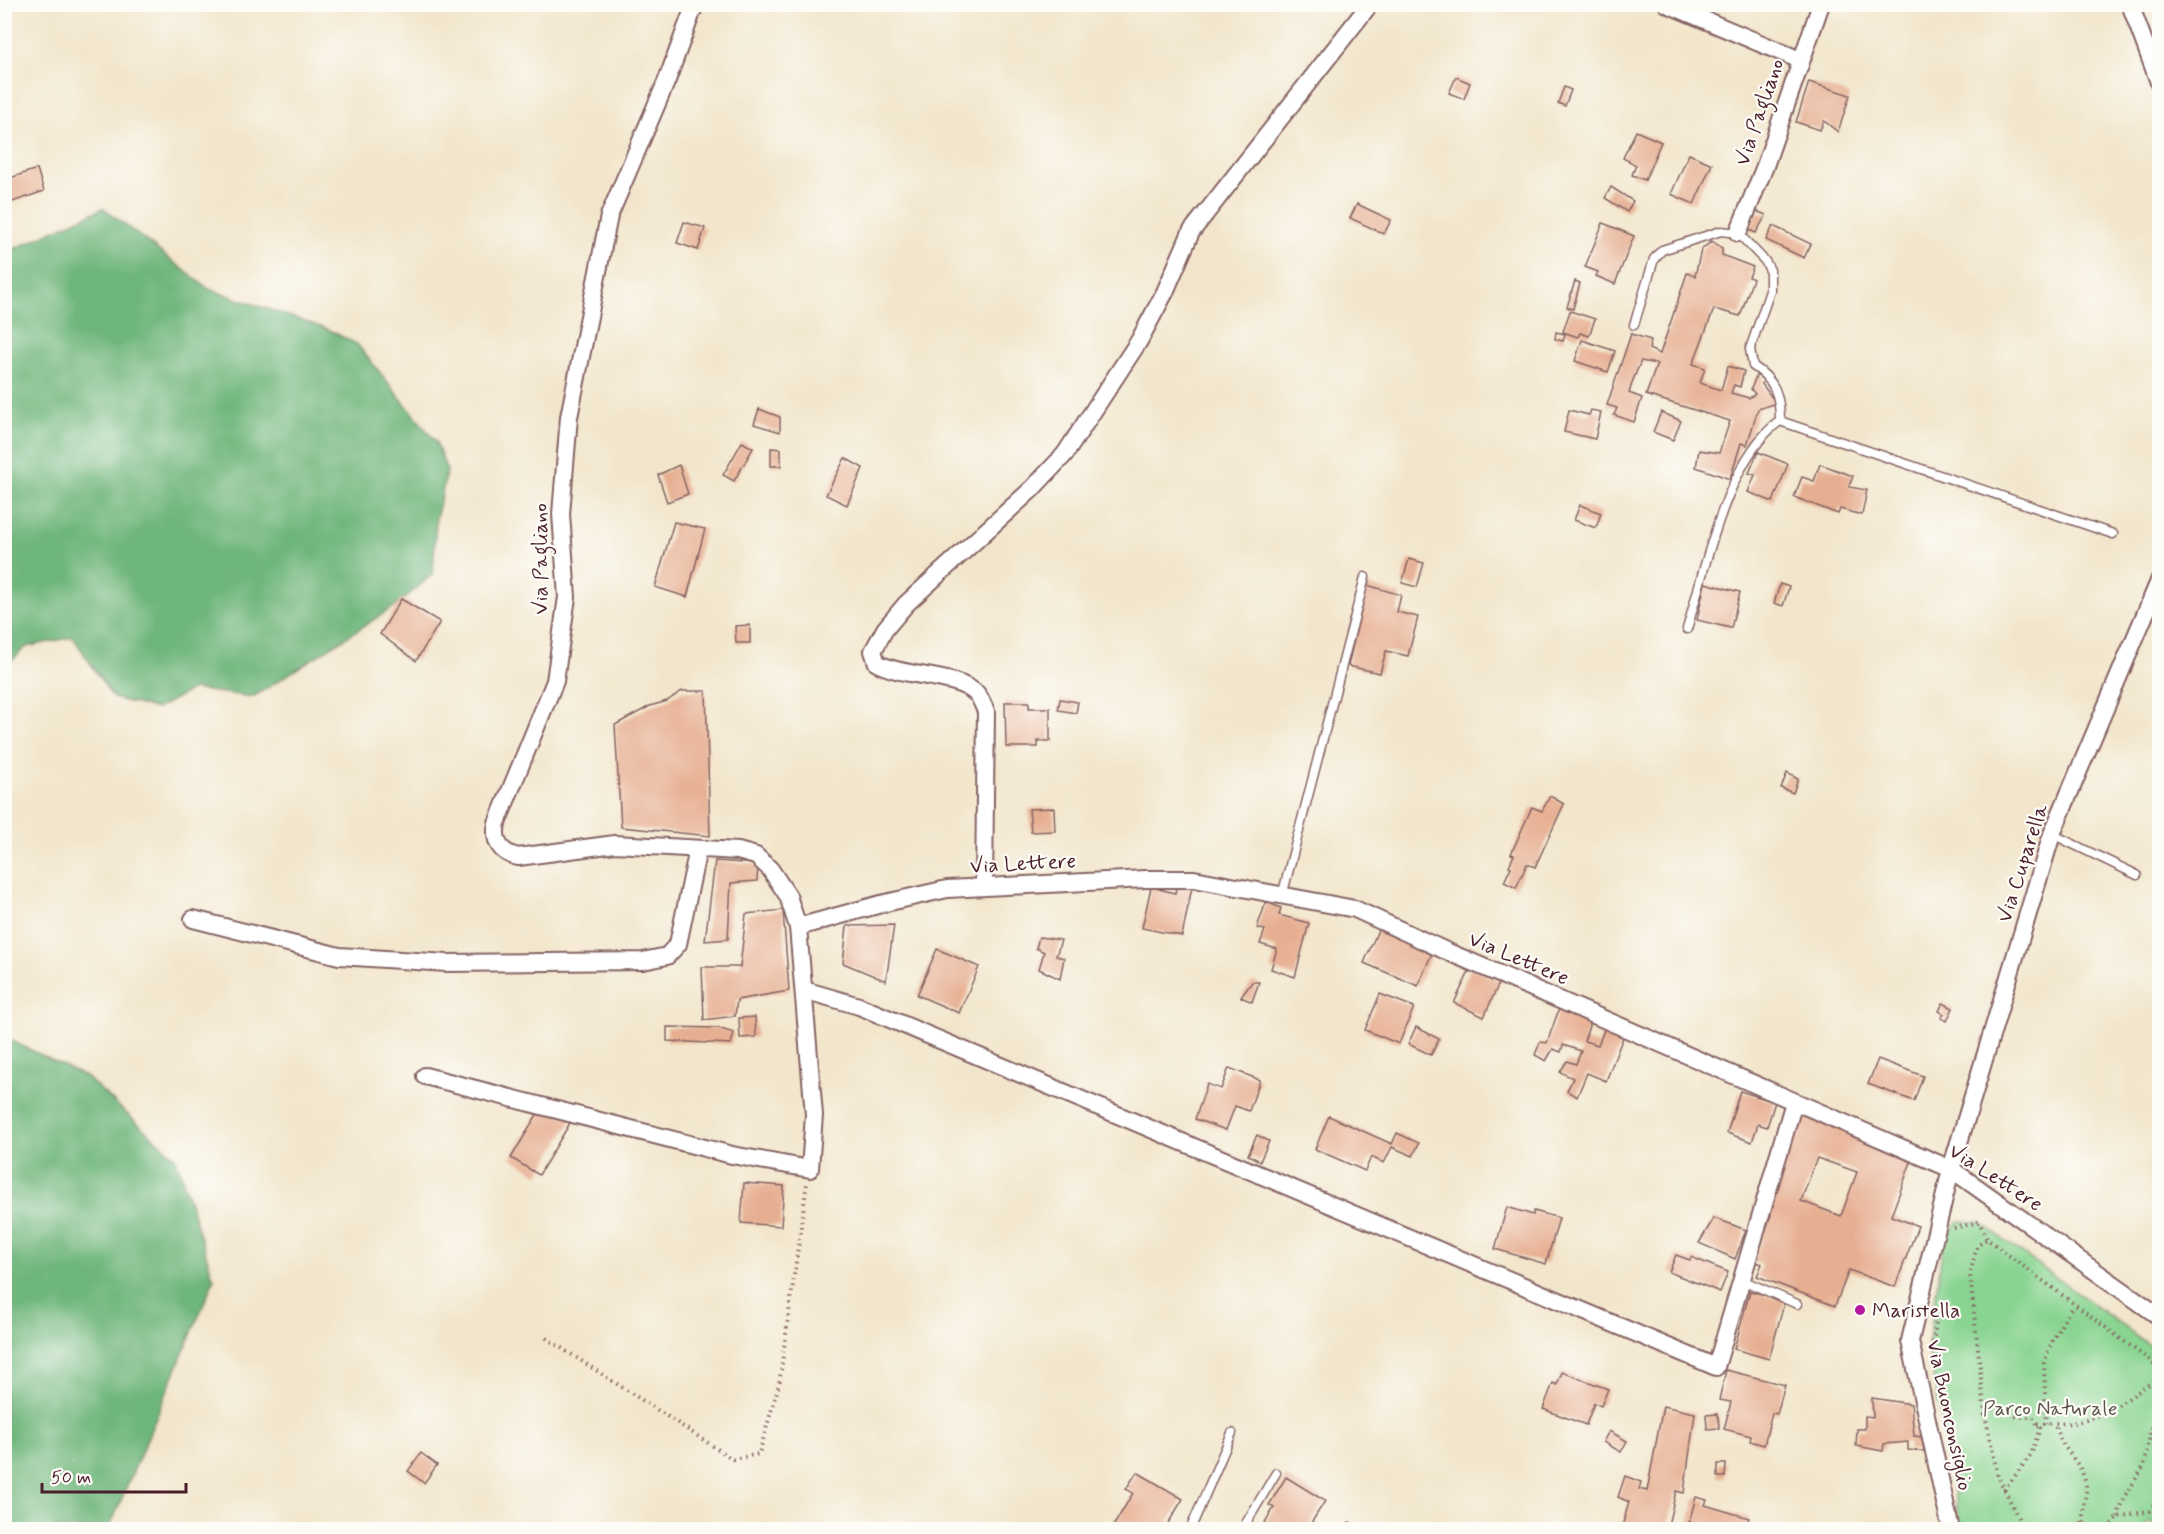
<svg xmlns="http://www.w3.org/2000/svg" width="2164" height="1534" font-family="Mynerve,sans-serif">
<rect width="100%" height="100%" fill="#fdfcf7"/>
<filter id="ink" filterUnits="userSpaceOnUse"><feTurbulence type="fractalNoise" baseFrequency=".0167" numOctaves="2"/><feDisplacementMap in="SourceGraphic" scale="12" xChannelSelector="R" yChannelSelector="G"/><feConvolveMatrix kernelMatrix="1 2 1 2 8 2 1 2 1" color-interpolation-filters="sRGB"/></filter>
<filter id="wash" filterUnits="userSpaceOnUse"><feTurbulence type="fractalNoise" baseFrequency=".008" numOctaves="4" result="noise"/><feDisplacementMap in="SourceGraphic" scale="24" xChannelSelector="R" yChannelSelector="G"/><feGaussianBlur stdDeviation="1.35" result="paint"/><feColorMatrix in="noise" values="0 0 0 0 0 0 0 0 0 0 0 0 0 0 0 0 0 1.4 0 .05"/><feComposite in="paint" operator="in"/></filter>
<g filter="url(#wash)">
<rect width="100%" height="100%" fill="#f2e5cb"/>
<!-- green -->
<path fill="#89d491" stroke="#6a7a5e" stroke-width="1.5" d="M1959,1221L1979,1222L2159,1352V1528L2148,1522L2144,1530L1961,1529L1928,1347L1944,1239Z"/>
<!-- forest -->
<g fill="#6eb67b" stroke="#5c6a53" stroke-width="1.5">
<path d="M103,208L209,289L327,329L357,344L436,442L447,471L436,519L433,574L397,605L253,697L193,689L157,709L113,698L73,637L26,647L5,667V253Z"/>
<path d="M4,1037L86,1077L176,1158L214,1280L109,1529H5Z"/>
</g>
<g id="blocks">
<!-- building -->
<g fill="#e7af92" fill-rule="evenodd">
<path d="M1456,77L1470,83L1464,99L1449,93Z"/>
<path d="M1809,82L1850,95L1838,132L1824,121L1820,130L1796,122Z"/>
<path d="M1564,87L1571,90L1565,106L1558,103Z"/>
<path d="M1636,131L1661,142L1645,180L1632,175L1636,165L1623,158Z"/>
<path d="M1689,154L1712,164L1694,204L1671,194Z"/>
<path d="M37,169L44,191L4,205V180Z"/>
<path d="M1611,187L1633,201L1627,212L1605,198Z"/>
<path d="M1357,204L1391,220L1384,234L1350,218Z"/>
<path d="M1756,211L1766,215L1756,233L1749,230Z"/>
<path d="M684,222L705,228L698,250L677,243Z"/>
<path d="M1603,223L1634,236L1615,284L1596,276L1598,272L1585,267Z"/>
<path d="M1773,226L1811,244L1804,258L1766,240Z"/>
<path d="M1712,241L1722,248V255L1753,267L1749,277L1753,279L1740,316L1714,309L1693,364L1705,368L1700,383L1721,390L1728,366L1744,371L1740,387L1734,385L1731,393L1749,398L1755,394L1751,389L1756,376H1764L1762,384L1776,403L1758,409L1747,445L1741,443L1730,479L1696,467L1699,450L1719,453L1730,421L1646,395L1657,364L1641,361L1633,380L1629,393L1642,398L1634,422L1614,415L1617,408L1607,405L1631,334L1651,340L1649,349L1660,354L1687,273L1695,276L1701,250Z"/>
<path d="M1575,281L1580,283L1573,309L1567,307Z"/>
<path d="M1570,311L1595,319L1589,336L1580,333L1578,337L1563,332Z"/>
<path d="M1556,332L1565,334L1563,341L1555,339Z"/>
<path d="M1582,340L1615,351L1608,372L1575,361Z"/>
<path d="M759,409L780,417V432L754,424Z"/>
<path d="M1569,410L1589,415L1591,410L1601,412L1595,439L1564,432Z"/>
<path d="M1661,412L1681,421L1673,440L1653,432Z"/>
<path d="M742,442L753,448L734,481L723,475Z"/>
<path d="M771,448L781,449V466H771Z"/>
<path d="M1758,452L1788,464L1773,502L1748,492L1755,475L1749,473Z"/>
<path d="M845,458L863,468L847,505L826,495Z"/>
<path d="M1820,464L1853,476L1849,487L1867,490L1862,515L1840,509L1838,514L1794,497L1802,477L1814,481Z"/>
<path d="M679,465L688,494L667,502L658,475Z"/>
<path d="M1580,505L1601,513L1596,528L1574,520Z"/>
<path d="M674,522L705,529L687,597L655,587Z"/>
<path d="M1409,559L1424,563L1417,587L1402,583Z"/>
<path d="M1705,583L1740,592L1731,628L1697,620Z"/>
<path d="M1780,584L1789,587L1783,606L1774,603Z"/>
<path d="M1367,585L1401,595L1397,612L1418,617L1408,656L1386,651L1380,673L1348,666Z"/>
<path d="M401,599L440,622L416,661L380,634Z"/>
<path d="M750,625V643H736L735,626Z"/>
<path d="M682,691H706L710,836L621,827L615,725L650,706L667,701Z"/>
<path d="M1060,699L1078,702L1076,713L1058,710Z"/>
<path d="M1005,702H1029V708H1050V741H1038V747H1006Z"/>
<path d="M1787,773L1798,779L1793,793L1781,788Z"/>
<path d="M1550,796L1564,804L1535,867L1527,864L1516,888L1504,882L1511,867L1509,866L1514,855L1511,854L1532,807L1542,811Z"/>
<path d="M1054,808L1055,831L1031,832L1029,809Z"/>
<path d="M715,861L758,864L757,881L731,883L728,939L705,941Z"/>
<path d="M1177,883L1192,887L1182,936L1142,928L1151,887L1175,893Z"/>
<path d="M1266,902L1281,908L1279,915L1309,923L1295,977L1271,969L1277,949L1260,944L1265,930L1257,928Z"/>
<path d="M783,910L789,991L737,1000L735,1016L704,1020L702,967H740L746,914Z"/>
<path d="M894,925L886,981L843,963L847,926Z"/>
<path d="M1378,930L1432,953L1418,986L1364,963Z"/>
<path d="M1039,937L1061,940L1056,956L1064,958L1060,979L1039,969L1044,952L1036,948Z"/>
<path d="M937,949L979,967L959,1013L917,995Z"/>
<path d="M1471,968L1500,981L1484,1017L1454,1003Z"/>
<path d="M1252,982H1259L1252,1002L1241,997Z"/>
<path d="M1380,994L1414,1007L1399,1044L1365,1030Z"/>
<path d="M1943,1003L1953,1008L1947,1021L1941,1018L1944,1014L1939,1011Z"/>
<path d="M1560,1006L1592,1017L1584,1041L1598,1045L1606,1025L1625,1032L1606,1081L1587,1073L1577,1097L1567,1091L1573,1078L1560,1072L1567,1061L1576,1064L1581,1051L1563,1045L1561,1052L1553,1049L1546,1061L1535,1055L1540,1042L1547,1043Z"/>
<path d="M755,1017L756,1037L740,1038L739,1018Z"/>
<path d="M667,1027L718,1028L734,1033L731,1044L667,1041Z"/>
<path d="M1416,1027L1439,1039L1431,1055L1408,1044Z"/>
<path d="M1878,1059L1923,1076L1914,1101L1868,1084Z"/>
<path d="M1229,1068L1260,1080L1249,1111L1235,1106L1226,1130L1195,1119L1207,1084L1221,1089Z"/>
<path d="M1740,1091L1775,1102L1767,1127L1758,1124L1752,1142L1727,1133Z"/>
<path d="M539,1111L573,1118L539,1175L511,1158Z"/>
<path d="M1797,1111L1914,1154L1891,1216L1918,1226L1895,1287L1849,1270L1835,1306L1757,1276L1762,1264L1754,1261L1771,1215L1759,1211ZM1817,1158L1857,1172L1841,1216L1801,1201Z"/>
<path d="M1329,1116L1392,1144L1397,1133L1419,1143L1413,1156L1392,1147L1384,1163L1371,1157L1365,1171L1315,1149Z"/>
<path d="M1257,1135L1269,1141L1260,1161L1248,1155Z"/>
<path d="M744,1183L784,1186L781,1226L741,1223Z"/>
<path d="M1507,1207L1533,1215L1534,1211L1559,1218L1546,1264L1495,1249Z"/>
<path d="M1714,1218L1746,1230L1735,1259L1699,1243Z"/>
<path d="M1676,1255L1690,1260L1691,1257L1728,1272L1720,1292L1669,1272Z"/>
<path d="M1750,1291L1785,1300L1769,1359L1734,1349Z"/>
<path d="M1726,1370L1785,1385L1777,1414L1772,1413L1764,1445L1750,1441L1751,1436L1724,1429L1731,1402L1719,1400Z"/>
<path d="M1562,1372L1608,1389L1601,1406L1594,1403L1586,1425L1543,1409L1553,1383L1557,1385Z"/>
<path d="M1872,1398L1911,1404L1914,1436L1922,1437L1924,1451L1908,1450V1442L1884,1444L1883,1451L1856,1446L1857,1429H1865V1416L1873,1417Z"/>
<path d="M1663,1406L1695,1413L1684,1493L1676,1491L1667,1530H1621L1629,1502L1618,1497L1625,1476L1641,1482L1639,1489L1647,1491Z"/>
<path d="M1718,1414L1719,1428L1707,1429L1706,1415Z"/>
<path d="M1609,1431L1627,1441L1621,1452L1603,1442Z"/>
<path d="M421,1453L437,1465L424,1483L408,1471Z"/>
<path d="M1718,1464H1726L1725,1477H1718Z"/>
<path d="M1137,1472L1183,1499L1164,1530H1111L1133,1493L1126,1489Z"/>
<path d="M1286,1477L1325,1501L1308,1528L1304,1526L1302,1530H1260L1274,1508L1269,1505Z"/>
<path d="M1696,1497L1707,1500L1705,1505L1749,1518L1745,1530H1714L1689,1522Z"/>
</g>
</g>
</g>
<g filter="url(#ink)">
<use href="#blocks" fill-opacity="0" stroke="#856463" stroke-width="1.5"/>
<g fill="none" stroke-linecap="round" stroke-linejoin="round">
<defs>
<g id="service">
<path d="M1634,325L1654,259L1662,250L1721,231L1738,233L1765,261L1770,270V291L1750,349L1753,366C1775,380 1780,395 1780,421L2113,534"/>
<path d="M1687,629C1705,568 1727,458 1780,421"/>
<path d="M2052,834L2137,875"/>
<path d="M1282,896L1365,577"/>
<path d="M1742,1280L1797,1304"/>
<path d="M1190,1530L1232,1433"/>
<path d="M1242,1530L1276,1473"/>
<path d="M1348,1530L1350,1527"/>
</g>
<g id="minor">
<path d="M1667,4L1800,60"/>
<path d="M2130,4L2160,85"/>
<path d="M1738,233L1765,166L1821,4"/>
<path d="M984,886L986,711C983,706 981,698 977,694C954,673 905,678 877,663L873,651L885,629L906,604L1032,489L1065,454L1139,341L1165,292L1191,232L1370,4"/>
<path d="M193,919L339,956L447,963L643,961L667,956L678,944L698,849"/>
<path d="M798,927L881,904L947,889L1146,879H1194L1355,909L1446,951L1951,1169L2160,1317"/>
<path d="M804,990L859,1006L1716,1367L1794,1102"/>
<path d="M425,1076L732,1155L810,1169L814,1115L798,927L788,896L770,869L756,856L738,851L615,844L518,857C500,853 493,841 497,823L555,681L567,597L561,514L569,417L609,216L667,80L695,4"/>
<path d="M1951,1530L1910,1341L1951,1169L2052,834L2160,579"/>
</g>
</defs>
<!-- service casing -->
<use href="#service" stroke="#856463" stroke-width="11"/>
<!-- minor casing -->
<use href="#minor" stroke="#856463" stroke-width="20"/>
<!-- path -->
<g stroke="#856463" stroke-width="4" stroke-dasharray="1.5 4.5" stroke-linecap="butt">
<path d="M1954,1228L1979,1222L1987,1239"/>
<path d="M546,1338L733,1459L759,1454L779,1384L807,1183"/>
<path d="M1935,1366L1932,1349L1938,1308"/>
<path d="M1985,1415L1970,1275L1977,1246L1987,1239L2160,1368"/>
<path d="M2037,1424L2055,1423"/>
<path d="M2046,1424L2044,1363L2051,1343L2073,1305"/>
<path d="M2004,1490L2031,1455L2040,1428L2033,1417H2018L1991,1408L1985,1415L1998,1476L2024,1530"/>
<path d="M2117,1517L2125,1496L2144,1466L2151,1430L2160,1415"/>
<path d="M2084,1522C2080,1510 2088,1497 2086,1485C2082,1460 2058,1448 2055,1423C2098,1427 2125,1399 2160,1377"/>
<path d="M2064,1530L2084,1522L2090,1530"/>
<path d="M2109,1530L2117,1517L2150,1511L2160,1495"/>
</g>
<!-- service -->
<use href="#service" stroke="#fff" stroke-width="8"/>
<!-- minor -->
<use href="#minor" stroke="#fff" stroke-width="16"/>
</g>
</g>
<!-- markers -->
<circle fill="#b5179e" stroke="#fdfcf7" stroke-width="2" cx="1860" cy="1310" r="6"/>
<g text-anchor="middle" stroke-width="4.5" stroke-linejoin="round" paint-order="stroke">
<!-- street labels -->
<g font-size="21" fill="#4a1f2b" stroke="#fdfcf7">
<text transform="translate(1759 112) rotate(-71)" y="7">Via Pagliano</text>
<text transform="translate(540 559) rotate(-90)" y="7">Via Pagliano</text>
<text transform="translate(1023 863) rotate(-3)" y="7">Via Lettere</text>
<text transform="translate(2022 863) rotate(-72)" y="7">Via Cuparella</text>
<text transform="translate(1519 958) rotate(23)" y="7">Via Lettere</text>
<text transform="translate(1996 1177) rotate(33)" y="7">Via Lettere</text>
<text transform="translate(1950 1415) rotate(78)" y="7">Via Buonconsiglio</text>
</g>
<!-- poi labels -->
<g font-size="21" fill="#4a1f2b" stroke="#fdfcf7" text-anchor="start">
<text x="1872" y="1317">Maristella</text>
</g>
<!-- park labels -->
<g font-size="21" fill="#5d554a" stroke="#fdfcf7">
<text x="2050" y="1415">Parco Naturale</text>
</g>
</g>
<!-- margin -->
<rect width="2164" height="1534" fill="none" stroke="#fdfcf7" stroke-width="24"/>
<!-- scale -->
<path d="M42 1483v9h144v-9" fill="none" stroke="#4a1f2b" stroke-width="3"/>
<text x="51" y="1483" font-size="18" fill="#4a1f2b" stroke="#fdfcf7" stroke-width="4.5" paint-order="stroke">50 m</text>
</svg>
